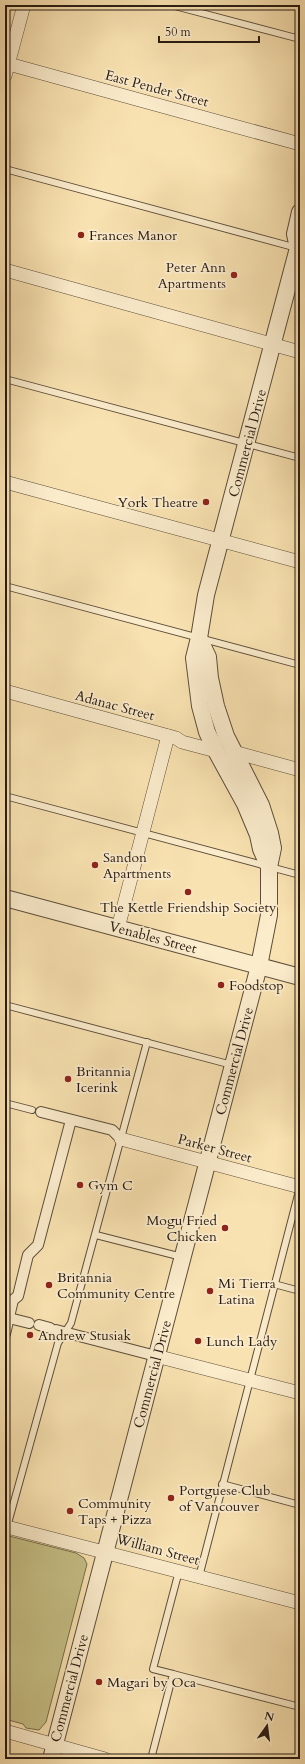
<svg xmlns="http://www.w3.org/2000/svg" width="305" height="1764" font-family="Cardo,serif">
<rect width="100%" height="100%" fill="#f9e2b1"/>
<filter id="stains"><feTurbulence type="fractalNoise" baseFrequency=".005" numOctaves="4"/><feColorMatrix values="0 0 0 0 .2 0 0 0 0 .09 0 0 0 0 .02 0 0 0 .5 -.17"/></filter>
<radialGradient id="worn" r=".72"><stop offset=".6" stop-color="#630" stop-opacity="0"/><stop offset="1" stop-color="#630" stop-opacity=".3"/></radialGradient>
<!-- green -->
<path fill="#c6c086" stroke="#776e4c" d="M5,1535L76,1553L84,1558L87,1564L46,1722L39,1730L26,1728L23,1724L5,1719Z"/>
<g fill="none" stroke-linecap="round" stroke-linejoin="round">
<defs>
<g id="service">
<path d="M171,5L300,39"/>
<path d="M5,169L297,248"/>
<path d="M5,379L300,458"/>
<path d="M5,586L300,665"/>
<path d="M5,796L300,875"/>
<path d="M5,1005L232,1065"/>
<path d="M5,1103L32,1110"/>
<path d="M96,1235L182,1257"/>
<path d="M274,1284L300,1291"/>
<path d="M222,1484L300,1505"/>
<path d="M7,1527L58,1343L71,1323L147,1042"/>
<path d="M199,1577L300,1187"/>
<path d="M173,1674L300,1707"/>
<path d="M151,1759L173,1674L153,1669L179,1571"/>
</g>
<g id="pedestrian">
<path d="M41,1112L112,1130L121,1139"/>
<path d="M9,1318L29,1323"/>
<path d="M39,1325L50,1328"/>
<path d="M56,1330L156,1356"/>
<path d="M5,1334L13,1300L18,1296L28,1255L38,1245L71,1120"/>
</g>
<g id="minor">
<path d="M5,63L300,144"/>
<path d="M5,76L24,5"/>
<path d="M5,270L300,352"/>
<path d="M5,482L300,562"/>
<path d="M5,691L176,738L182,742L216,751"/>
<path d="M234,752L300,770"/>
<path d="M118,928L168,736"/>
<path d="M121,1139L300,1187"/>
<path d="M156,1356L300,1393"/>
<path d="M7,1527L300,1603"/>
<path d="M5,1731L105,1759"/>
</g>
<g id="tertiary">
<path d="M269,867L261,849L258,835L245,804L216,751L207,732L200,706L194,658L199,638L206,595L298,248L295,234L300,212"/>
<path d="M5,898L300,977"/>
<path d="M51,1759L259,966L269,915V867L273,848L270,833L261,805L226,736L216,706L210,678L208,657L199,638"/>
</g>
</defs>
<!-- service casing -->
<use href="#service" stroke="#5c4d3a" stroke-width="8"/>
<!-- pedestrian casing -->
<use href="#pedestrian" stroke="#5c4d3a" stroke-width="12"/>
<!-- minor casing -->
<use href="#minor" stroke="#5c4d3a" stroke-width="14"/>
<!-- tertiary casing -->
<use href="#tertiary" stroke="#5c4d3a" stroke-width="18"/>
<!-- service -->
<use href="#service" stroke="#fbeccc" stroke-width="6"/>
<!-- pedestrian -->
<use href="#pedestrian" stroke="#fbeccc" stroke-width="10"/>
<!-- minor -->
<use href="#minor" stroke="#fbeccc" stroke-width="13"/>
<!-- tertiary -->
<use href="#tertiary" stroke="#fbeccc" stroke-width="16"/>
</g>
<!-- markers -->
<g fill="#8f2418" stroke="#fbeccc" stroke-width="1.5">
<circle cx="81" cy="235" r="4"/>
<circle cx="234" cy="275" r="4"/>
<circle cx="206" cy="502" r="4"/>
<circle cx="95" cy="865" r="4"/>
<circle cx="188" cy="892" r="4"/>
<circle cx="221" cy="985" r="4"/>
<circle cx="68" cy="1079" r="4"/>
<circle cx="80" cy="1185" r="4"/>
<circle cx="225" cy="1228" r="4"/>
<circle cx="49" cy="1285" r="4"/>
<circle cx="210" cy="1291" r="4"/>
<circle cx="30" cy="1335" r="4"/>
<circle cx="198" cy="1341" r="4"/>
<circle cx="171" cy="1498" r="4"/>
<circle cx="70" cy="1511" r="4"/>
<circle cx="99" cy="1682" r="4"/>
</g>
<g text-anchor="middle" stroke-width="3.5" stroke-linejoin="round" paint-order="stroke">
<!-- street labels -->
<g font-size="14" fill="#281b12" stroke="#fbeccc">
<text transform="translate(157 88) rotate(15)" y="5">East Pender Street</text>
<text transform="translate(247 443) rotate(-75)" y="5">Commercial Drive</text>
<text transform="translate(115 705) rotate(15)" y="5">Adanac Street</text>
<text transform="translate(153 937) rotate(15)" y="5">Venables Street</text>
<text transform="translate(234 1061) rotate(-75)" y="5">Commercial Drive</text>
<text transform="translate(215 1148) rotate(15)" y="5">Parker Street</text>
<text transform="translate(152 1374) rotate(-75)" y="5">Commercial Drive</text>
<text transform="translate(158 1549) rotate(15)" y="5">William Street</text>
<text transform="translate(69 1688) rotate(-75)" y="5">Commercial Drive</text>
</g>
<!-- poi labels -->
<g font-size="14" fill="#281b12" stroke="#fbeccc" text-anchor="start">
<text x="89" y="240">Frances Manor</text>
<text x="226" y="272" text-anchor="end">Peter Ann<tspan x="226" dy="16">Apartments</tspan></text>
<text x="198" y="507" text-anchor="end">York Theatre</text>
<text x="103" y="862">Sandon<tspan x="103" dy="16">Apartments</tspan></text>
<text x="188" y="912" text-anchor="middle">The Kettle Friendship Society</text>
<text x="229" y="990">Foodstop</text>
<text x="76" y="1076">Britannia<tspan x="76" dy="16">Icerink</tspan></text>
<text x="88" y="1190">Gym C</text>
<text x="217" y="1225" text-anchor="end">Mogu Fried<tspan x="217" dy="16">Chicken</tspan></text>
<text x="57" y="1282">Britannia<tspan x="57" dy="16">Community Centre</tspan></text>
<text x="218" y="1288">Mi Tierra<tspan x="218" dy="16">Latina</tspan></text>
<text x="38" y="1340">Andrew Stusiak</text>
<text x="206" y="1346">Lunch Lady</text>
<text x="179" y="1495">Portguese Club<tspan x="179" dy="16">of Vancouver</tspan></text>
<text x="78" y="1508">Community<tspan x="78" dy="16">Taps + Pizza</tspan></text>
<text x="107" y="1687">Magari by Oca</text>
</g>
</g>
<!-- margin -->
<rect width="305" height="1764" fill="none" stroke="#f9e2b1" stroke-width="20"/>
<rect x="6" y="6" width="293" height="1752" fill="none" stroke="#281b12" stroke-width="2"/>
<rect x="10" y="10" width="285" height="1744" fill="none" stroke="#281b12"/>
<!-- north arrow -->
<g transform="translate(267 1726) rotate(14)" stroke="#fbeccc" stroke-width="3" paint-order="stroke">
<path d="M0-3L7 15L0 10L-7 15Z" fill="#281b12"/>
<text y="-6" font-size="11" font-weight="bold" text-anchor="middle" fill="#281b12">N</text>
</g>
<!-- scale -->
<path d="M159 36v6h100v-6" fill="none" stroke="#281b12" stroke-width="2"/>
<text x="165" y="36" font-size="12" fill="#281b12" stroke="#fbeccc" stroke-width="3" paint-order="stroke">50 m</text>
<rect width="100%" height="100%" filter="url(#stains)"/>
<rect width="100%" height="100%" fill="url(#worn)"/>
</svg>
